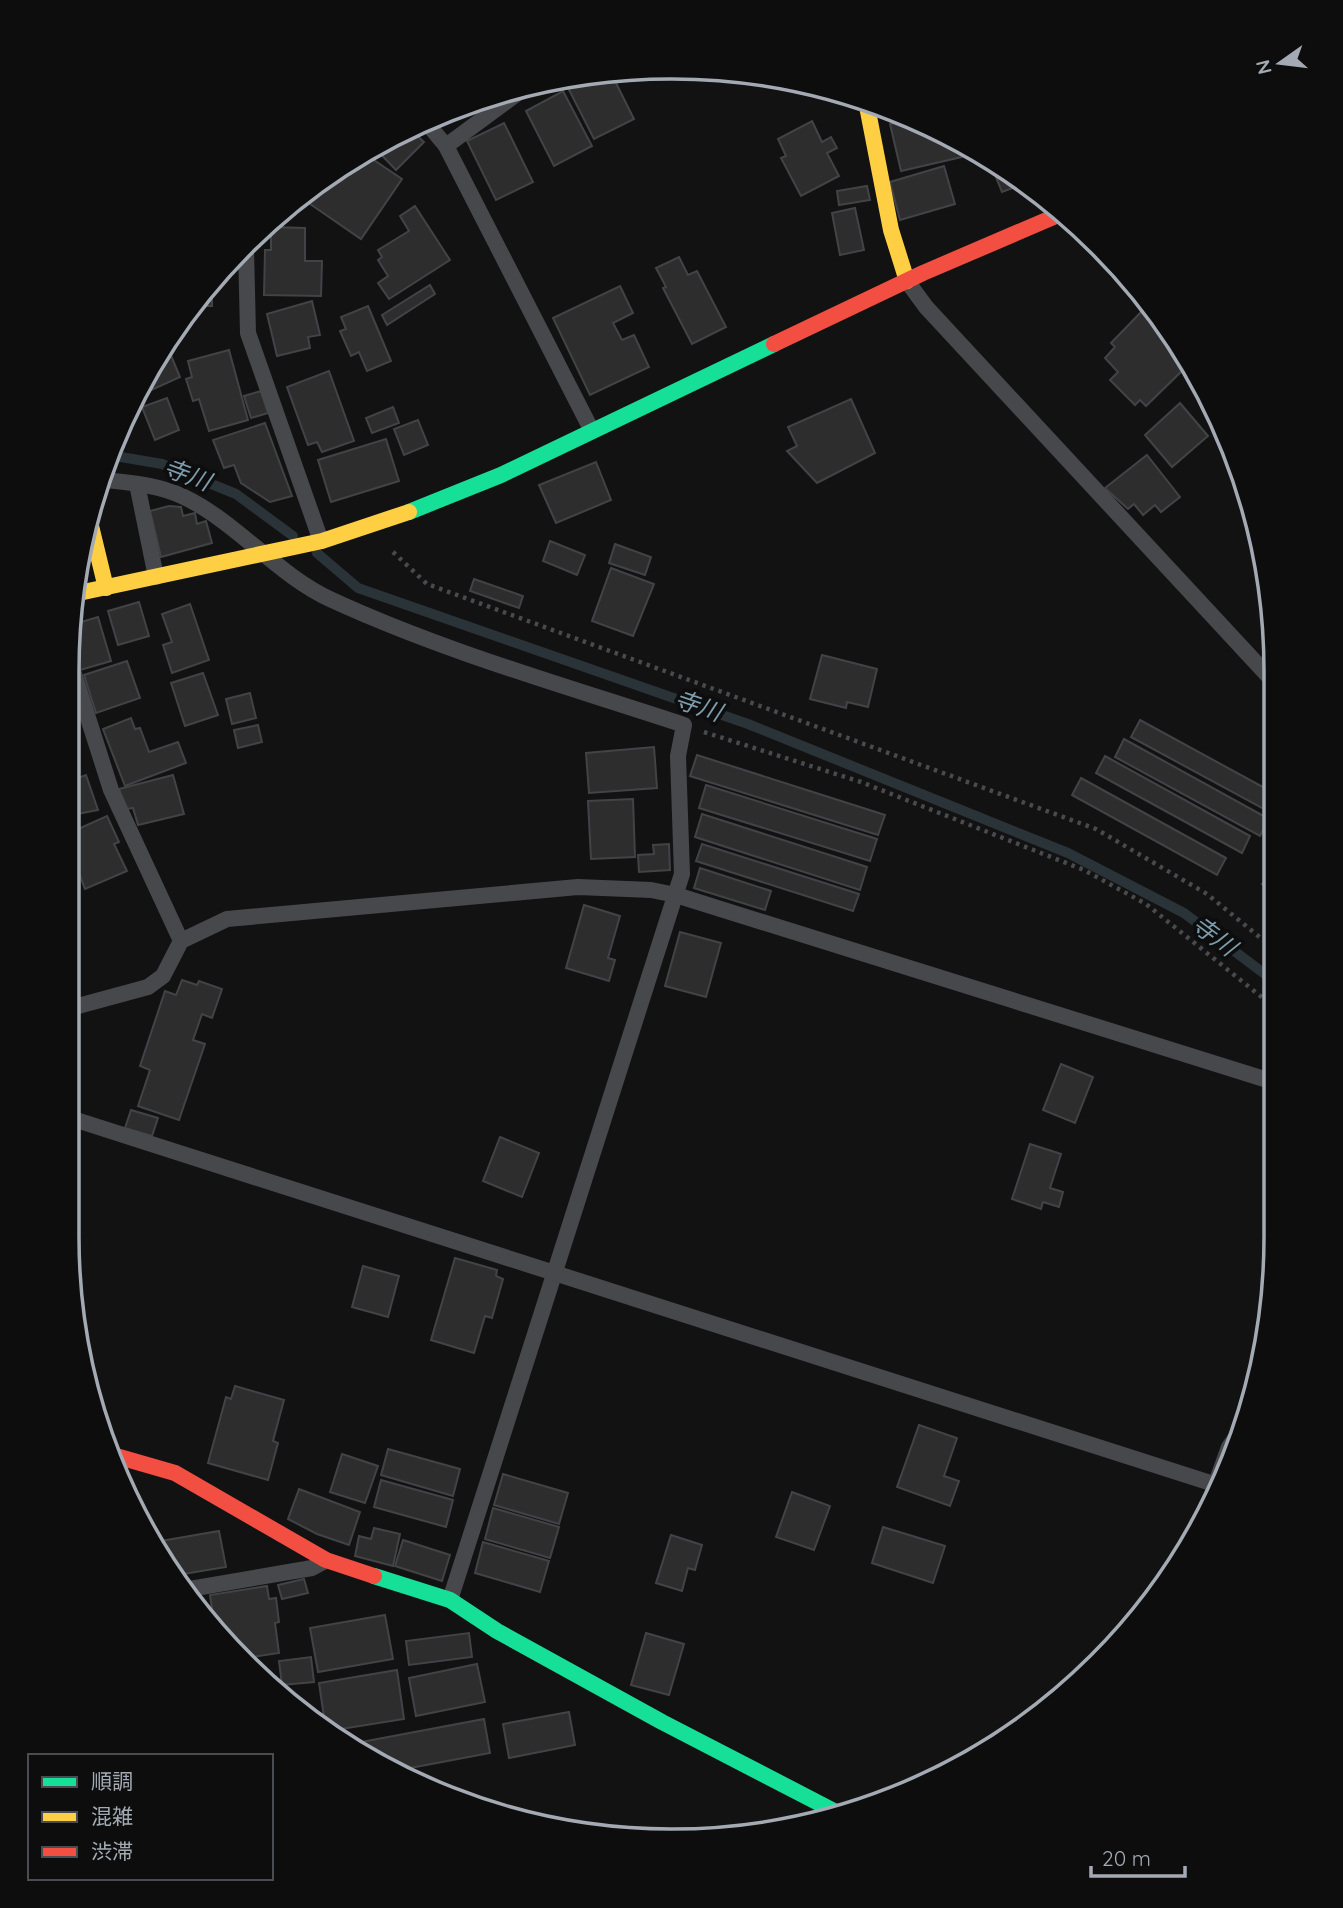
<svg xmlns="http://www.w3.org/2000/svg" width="1343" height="1908" font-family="Quicksand,'Noto Sans JP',sans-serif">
<rect width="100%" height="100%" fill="#121213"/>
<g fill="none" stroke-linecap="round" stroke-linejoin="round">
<!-- stream -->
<g stroke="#2a3337" stroke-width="10">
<path d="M115,456L162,464L236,494L293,536"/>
<path d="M317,553L358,588L748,724L1068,853L1184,913L1274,981"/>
</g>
</g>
<!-- building -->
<g fill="#2d2d2e" stroke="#424346" stroke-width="2">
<path d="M610,71L634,119L594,139L565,82L581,74Z"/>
<path d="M563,91L592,146L554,166L526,111Z"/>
<path d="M912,119L939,129L958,141L962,157L901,171L890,124Z"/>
<path d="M812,121L822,142L831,137L837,148L827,153L839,176L801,196L781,158L786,156L778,139Z"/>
<path d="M504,123L533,182L496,200L467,141Z"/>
<path d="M410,129L424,142L396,170L373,146Z"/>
<path d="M362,152L402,179L361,239L300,197Z"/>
<path d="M989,160L1026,183L1002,192Z"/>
<path d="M944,166L955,204L900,220L890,182Z"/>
<path d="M867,186L870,200L839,205L837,191Z"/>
<path d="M415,206L450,260L389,299L378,283L388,276L378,260L382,257L378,250L409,231L400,216Z"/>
<path d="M855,208L864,250L840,255L832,213Z"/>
<path d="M271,227L305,228V261H322L321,296L264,295L265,250H271Z"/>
<path d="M679,257L688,275L697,271L726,327L692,344L663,288L666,287L656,268Z"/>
<path d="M430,285L435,294L387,325L382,315Z"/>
<path d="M620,286L633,313L613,323L622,340L634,335L649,367L590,395L553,318Z"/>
<path d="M212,290V306H199Z"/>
<path d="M312,301L320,335L308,337L310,348L277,356L267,314Z"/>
<path d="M368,306L391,361L367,371L359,352L351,356L340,331L346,329L341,317Z"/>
<path d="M1145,308L1159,322L1188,365L1146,406L1140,400L1135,405L1110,380L1118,372L1105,358L1115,347L1111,343Z"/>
<path d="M167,346L180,377L145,393L142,385L147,369Z"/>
<path d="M229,350L248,420L209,431L199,399L193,401L186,379L192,377L188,361Z"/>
<path d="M329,371L354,441L322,452L317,442L308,445L287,387Z"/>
<path d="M261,391L268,413L251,418L244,396Z"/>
<path d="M167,398L179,430L155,440L142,407Z"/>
<path d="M851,399L875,453L817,483L787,451L797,446L788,427Z"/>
<path d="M1180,403L1208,436L1172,467L1145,435Z"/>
<path d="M393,407L399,423L372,433L366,418Z"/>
<path d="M418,420L428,445L404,455L394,429Z"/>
<path d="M265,423L292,496L270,502L241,483L234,465L224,468L213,440Z"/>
<path d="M386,439L399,481L331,502L318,460Z"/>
<path d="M1147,455L1180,497L1161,512L1155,505L1143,515L1134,504L1128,509L1105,488Z"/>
<path d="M596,462L611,500L556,523L539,485Z"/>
<path d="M169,506L181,507L183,516L195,513L197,524L206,521L212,543L161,557L150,511Z"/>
<path d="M550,541L585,555L577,575L543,561Z"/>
<path d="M615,544L651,557L645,575L609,563Z"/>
<path d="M78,553L87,570L76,573Z"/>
<path d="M611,568L654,584L633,636L592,621Z"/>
<path d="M474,579L523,596L519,608L470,591Z"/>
<path d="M139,602L149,636L118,645L108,611Z"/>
<path d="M190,604L209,660L172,673L163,645L172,642L162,614Z"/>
<path d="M98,617L111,661L80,670L70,637L71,625Z"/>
<path d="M822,655L877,669L868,707L847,702L846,708L810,699Z"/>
<path d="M127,661L140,698L96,713L84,675Z"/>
<path d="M203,673L218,715L185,726L171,683Z"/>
<path d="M250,693L256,718L232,724L226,699Z"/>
<path d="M131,718L135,729L140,728L149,752L178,742L186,763L125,786L103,729Z"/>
<path d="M1140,720L1272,792L1273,814L1131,737Z"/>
<path d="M258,725L262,742L238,748L234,730Z"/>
<path d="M1124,739L1269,819L1260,836L1115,757Z"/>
<path d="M654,747L657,788L589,793L586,753Z"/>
<path d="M697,755L885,815L878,835L690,776Z"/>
<path d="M1105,756L1250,836L1242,853L1096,773Z"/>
<path d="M86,775L98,810L67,816V782Z"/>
<path d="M173,775L184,814L138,825L133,808L127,809L119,789Z"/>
<path d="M1081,778L1226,858L1217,875L1072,795Z"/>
<path d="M706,785L877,839L870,861L699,808Z"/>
<path d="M633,799L635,857L591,859L588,801Z"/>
<path d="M702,814L867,867L860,890L695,837Z"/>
<path d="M107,816L119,842L114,844L127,871L85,889L79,873L74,875L67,858V834Z"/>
<path d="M669,844L670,870L639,872L638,855L654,854L653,845Z"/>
<path d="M702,844L859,894L853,911L696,861Z"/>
<path d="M700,868L771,891L765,910L694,888Z"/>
<path d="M1273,874V895L1262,884Z"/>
<path d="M584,905L620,916L608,958L615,960L609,981L566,968Z"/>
<path d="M680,932L721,943L706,997L665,986Z"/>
<path d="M182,980L197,985L199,981L222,989L212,1018L202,1014L193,1040L205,1044L179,1120L138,1106L150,1070L140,1066L165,991L176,995Z"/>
<path d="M1061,1064L1093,1077L1075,1123L1043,1110Z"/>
<path d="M131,1110L158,1118L152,1136L125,1128Z"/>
<path d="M500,1137L539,1153L522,1197L483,1181Z"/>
<path d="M1030,1144L1061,1154L1050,1188L1063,1192L1059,1207L1043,1202L1041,1209L1012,1199Z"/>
<path d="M455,1258L497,1270L496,1276L503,1279L492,1318L485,1316L474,1353L431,1340Z"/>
<path d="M363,1266L399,1276L388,1317L352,1307Z"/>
<path d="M235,1386L284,1400L273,1441L278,1443L268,1480L208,1463L226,1397L231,1399Z"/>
<path d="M919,1425L957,1438L944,1476L959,1481L950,1506L897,1487Z"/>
<path d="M388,1449L460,1469L453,1496L381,1475Z"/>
<path d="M342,1454L378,1466L365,1503L330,1492Z"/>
<path d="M503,1474L568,1493L559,1524L494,1505Z"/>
<path d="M381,1480L453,1500L446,1527L374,1507Z"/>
<path d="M299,1489L360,1512L349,1545L317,1534L288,1519Z"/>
<path d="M792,1492L830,1506L814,1550L776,1537Z"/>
<path d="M493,1508L559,1527L550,1558L485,1539Z"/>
<path d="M883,1527L945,1546L933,1583L872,1563Z"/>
<path d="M374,1528L400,1534L393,1566L355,1556L359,1536L371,1539Z"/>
<path d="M219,1531L226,1567L172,1576L155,1542Z"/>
<path d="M671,1535L702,1545L695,1570L688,1568L682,1591L656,1583Z"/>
<path d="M403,1540L450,1555L442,1581L395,1566Z"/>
<path d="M483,1542L549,1561L540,1592L475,1573Z"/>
<path d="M304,1579L308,1593L282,1599L278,1585Z"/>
<path d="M267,1586L269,1599L276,1598L279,1622L275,1623L279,1653L253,1657L255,1671L229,1642L228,1634L223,1635L221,1622L214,1623L210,1595Z"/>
<path d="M385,1615L393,1659L318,1672L310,1628Z"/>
<path d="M469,1633L472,1657L409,1665L406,1641Z"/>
<path d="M646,1633L684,1644L669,1695L631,1685Z"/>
<path d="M311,1657L314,1682L282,1685L279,1661Z"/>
<path d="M477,1664L485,1702L416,1716L409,1678Z"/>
<path d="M397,1670L404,1719L335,1730L325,1724L319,1683Z"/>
<path d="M569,1712L575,1745L509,1758L503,1724Z"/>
<path d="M484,1719L490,1753L400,1770L356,1743Z"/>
</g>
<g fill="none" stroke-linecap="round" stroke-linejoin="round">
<!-- path -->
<g stroke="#484a4d" stroke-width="4.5" stroke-dasharray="3.5 5" stroke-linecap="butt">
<path d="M393,552L427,584L1096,829L1207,894L1273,948"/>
<path d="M704,732L861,782L1084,870L1146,904L1274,1007"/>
</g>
<!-- lane -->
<g stroke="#47484b" stroke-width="16">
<path d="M426,122L446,146L592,431"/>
<path d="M446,146L526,87"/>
<path d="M246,248L248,333L321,541"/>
<path d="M907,281L926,307L1272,680"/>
<path d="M106,480C132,483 159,485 184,497C238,523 277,575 332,600C445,652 566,686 684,725L678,756L682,874L450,1600"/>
<path d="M137,484L156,577"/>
<path d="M68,655L111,790L181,941"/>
<path d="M67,1009L148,987L163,976L181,941L227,919L578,887L651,890L676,895L1274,1082"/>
<path d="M67,1117L1217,1485"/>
<path d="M1201,1525L1229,1447L1243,1428"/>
<path d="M184,1590L312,1568L325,1561"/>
</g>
<!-- fast -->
<g stroke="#16e098" stroke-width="16">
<path d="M409,512L501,475L774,344"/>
<path d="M374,1576L450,1600L497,1631L662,1722L834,1811"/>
</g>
<!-- slow -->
<g stroke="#ffcf43" stroke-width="16">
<path d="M866,101L891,230L907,281"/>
<path d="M90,522L106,588"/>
<path d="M74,594L322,541L409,512"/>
</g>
<!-- jam -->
<g stroke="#f24e42" stroke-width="16">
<path d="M774,344L923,273L1063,213"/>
<path d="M116,1456L175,1473L326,1560L374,1576"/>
</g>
</g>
<g text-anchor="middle" stroke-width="7" stroke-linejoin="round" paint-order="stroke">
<!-- water labels -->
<g font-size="24" font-style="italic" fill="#7d9cac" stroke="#0d0d0e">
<text transform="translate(187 475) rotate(20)" y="8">寺川</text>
<text transform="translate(698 706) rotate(19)" y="8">寺川</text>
<text transform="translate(1214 936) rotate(37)" y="8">寺川</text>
</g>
</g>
<!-- crop -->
<path d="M0 0H1343V1908H0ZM671 79H672A592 592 0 0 1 1264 671V1237A592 592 0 0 1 672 1829H671A592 592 0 0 1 79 1237V671A592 592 0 0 1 671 79Z" fill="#0d0d0e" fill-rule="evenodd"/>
<path fill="none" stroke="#a4aab3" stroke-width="3.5" d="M671 79H672A592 592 0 0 1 1264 671V1237A592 592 0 0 1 672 1829H671A592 592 0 0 1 79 1237V671A592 592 0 0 1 671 79Z"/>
<!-- legend -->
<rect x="28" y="1754" width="245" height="126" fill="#0d0d0e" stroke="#494c50" stroke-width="2"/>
<rect x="42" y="1777" width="35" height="10" fill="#16e098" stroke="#494c50" stroke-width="2"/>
<text x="91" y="1789" font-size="21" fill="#a4aab3">順調</text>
<rect x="42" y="1812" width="35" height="10" fill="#ffcf43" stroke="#494c50" stroke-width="2"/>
<text x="91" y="1824" font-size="21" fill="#a4aab3">混雑</text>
<rect x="42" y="1847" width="35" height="10" fill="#f24e42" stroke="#494c50" stroke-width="2"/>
<text x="91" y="1859" font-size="21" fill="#a4aab3">渋滞</text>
<!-- north arrow -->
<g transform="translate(1280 63) rotate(256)" stroke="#0d0d0e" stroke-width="5" paint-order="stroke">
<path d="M0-5L12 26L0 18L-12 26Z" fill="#a4aab3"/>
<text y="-10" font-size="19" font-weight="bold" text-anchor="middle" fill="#a4aab3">N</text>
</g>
<!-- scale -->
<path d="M1091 1866v10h94v-10" fill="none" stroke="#a4aab3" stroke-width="3.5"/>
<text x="1102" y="1866" font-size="21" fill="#a4aab3" stroke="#0d0d0e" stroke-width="5" paint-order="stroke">20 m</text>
</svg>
